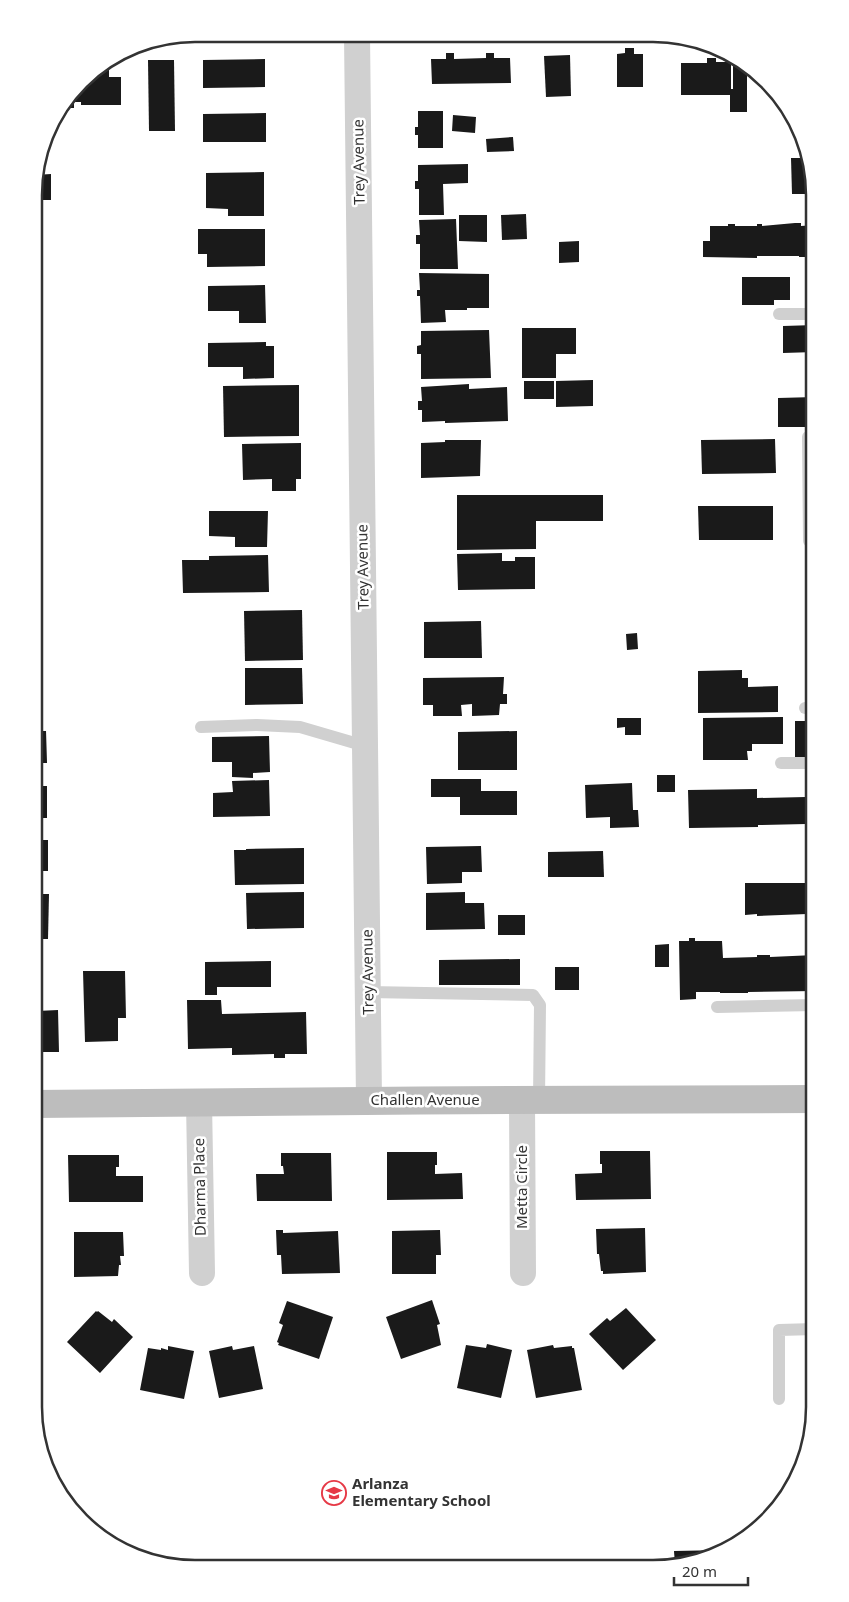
<svg xmlns="http://www.w3.org/2000/svg" width="849" height="1602" font-family="'Noto Sans',sans-serif">
<rect width="100%" height="100%" fill="#fff"/>
<!-- building -->
<g fill="#1a1a1a">
<path d="M625,48H634V54H643V87H617V54L625,53Z"/>
<path d="M446,53H454V59L486,58V53H494V58H510L511,83L432,84L431,59H446Z"/>
<path d="M570,55L571,96L546,97L544,56Z"/>
<path d="M707,58H716V62H731V89H733V63L737,62L747,67V112H730V95H681V63H707Z"/>
<path d="M265,59V87L203,88V60Z"/>
<path d="M148,60H174L175,131H149Z"/>
<path d="M108,62H109V77H121V105H81V102H74V108H63L89,74Z"/>
<path d="M418,111H443V148H418V135H415V127H418Z"/>
<path d="M266,113V142H203V114Z"/>
<path d="M453,115L476,117L475,133L452,131Z"/>
<path d="M513,137L514,151L487,152L486,139Z"/>
<path d="M791,158H809L815,194H792Z"/>
<path d="M468,164V183L443,184L444,215H419V189H415V181H418V165Z"/>
<path d="M264,172V216H228V209L206,208V173Z"/>
<path d="M51,174V200H35V175Z"/>
<path d="M526,214L527,239L502,240L501,215Z"/>
<path d="M459,215H487V242L459,241Z"/>
<path d="M456,219L458,269H420V244H416V235H420L419,220Z"/>
<path d="M795,223H801V226L815,225V257H799V256H757V258L703,257V241H710V226H728V224H735V226H757V224H762V226Z"/>
<path d="M198,229H265V266L207,267V254H198Z"/>
<path d="M579,241V262L559,263V242Z"/>
<path d="M810,266L815,267V292L809,291Z"/>
<path d="M419,273L489,274V308H467V310H445L446,322L421,323L420,296H417V290H420Z"/>
<path d="M742,277H790V300H774V305H742Z"/>
<path d="M265,285L266,323H239V311H208V286Z"/>
<path d="M815,325V352L783,353V326Z"/>
<path d="M522,328H576V354H556V378H522Z"/>
<path d="M489,330L491,378L421,379V354H417V346L421,345V331Z"/>
<path d="M266,342V346H274V378L243,379V367H208V343Z"/>
<path d="M593,380V406L556,407V381Z"/>
<rect x="524" y="381" width="30" height="18"/>
<path d="M469,384V389L507,387L508,421L445,423V421L422,422V410H418V401H422L421,387Z"/>
<path d="M299,385V436L224,437L223,386Z"/>
<path d="M815,397V427H778V398Z"/>
<path d="M775,439L776,473L702,474L701,440Z"/>
<path d="M445,440H481L480,476L421,478V443L445,442Z"/>
<path d="M301,443V479H296V491H272V479L243,480L242,444Z"/>
<path d="M457,495H603V521H536V549L457,550Z"/>
<path d="M698,506H773V540H699Z"/>
<path d="M209,511H268L267,547H235V537L209,536Z"/>
<path d="M502,553V561H515V557H535V589L458,590L457,554Z"/>
<path d="M268,555L269,592L183,593L182,560H209V556Z"/>
<path d="M302,610L303,660L245,661L244,611Z"/>
<path d="M481,621L482,658H424V622Z"/>
<path d="M637,633L638,649L627,650L626,634Z"/>
<path d="M245,668H302L303,704L245,705Z"/>
<path d="M742,670V678H748V687L778,686V712L698,713V671Z"/>
<path d="M504,677L503,694H507V704H500L499,715L472,716V704L461,705L462,716H433V705H423V678Z"/>
<path d="M783,717V744H752V751H747L748,760H703V718Z"/>
<path d="M807,717H815V760H795V721H807Z"/>
<path d="M617,718H641V735H625V727L617,728Z"/>
<path d="M34,731H46L47,763H34Z"/>
<path d="M517,731V770H458V732Z"/>
<path d="M269,736L270,772L253,773V778L232,777V762H212V737Z"/>
<rect x="657" y="775" width="18" height="17"/>
<path d="M431,779H481V791H517V815H460V797H431Z"/>
<path d="M269,780L270,816L213,817V793L233,792L232,781Z"/>
<path d="M632,783L633,810H638L639,827L610,828V817L586,818L585,785Z"/>
<rect x="34" y="786" width="13" height="32"/>
<path d="M757,789V798L806,797V824L758,825V827L689,828L688,790Z"/>
<rect x="34" y="840" width="14" height="31"/>
<path d="M481,846L482,872H462V883L427,884L426,847Z"/>
<path d="M304,848V884L235,885L234,850H246V849Z"/>
<path d="M603,851L604,877H548V852Z"/>
<path d="M745,883H815V915H807V914L757,916V914L745,915Z"/>
<path d="M304,892V928L247,929L246,893Z"/>
<path d="M465,892V903H484L485,929L426,930V893Z"/>
<path d="M34,894H49L48,939H34Z"/>
<rect x="498" y="915" width="27" height="20"/>
<path d="M689,938H695V941H722L723,958L757,957V955H770V957L815,955V991L748,992V993H720V992H696V999L680,1000L679,941H689Z"/>
<path d="M669,944V967H655V945Z"/>
<rect x="34" y="948" width="6" height="43"/>
<path d="M520,959V985H439V960Z"/>
<path d="M271,961V987H217V995H205V962Z"/>
<rect x="555" y="967" width="24" height="23"/>
<path d="M83,971H125L126,1018H118V1041L85,1042Z"/>
<path d="M187,1000H221L222,1014L306,1012L307,1054H285V1058H274V1054L232,1055V1048L188,1049Z"/>
<path d="M58,1010L59,1052H35L34,1018H37V1011Z"/>
<path d="M600,1151H650L651,1199L576,1200L575,1174L602,1173V1164H600Z"/>
<path d="M387,1152H437V1165H435V1174L462,1173L463,1199L387,1200Z"/>
<path d="M281,1153H331L332,1201H257L256,1174H284L283,1166H281Z"/>
<path d="M68,1155H119V1167H116V1176H143V1202H69Z"/>
<path d="M645,1228L646,1272L603,1274V1271H601L599,1254H597L596,1229Z"/>
<path d="M276,1230H283V1233L338,1231L340,1273L282,1274L281,1255H277Z"/>
<path d="M440,1230L441,1255H436V1274H392V1231Z"/>
<path d="M74,1232H123L124,1256H120L121,1265H119L118,1276L74,1277Z"/>
<path d="M432,1300L440,1324L437,1325L441,1345L401,1359L386,1317Z"/>
<path d="M287,1301L333,1317L319,1359L278,1345L279,1343L277,1342L283,1325L279,1323Z"/>
<path d="M626,1308L656,1340L623,1370L589,1334L607,1318L610,1321Z"/>
<path d="M96,1311L97,1312L98,1311L112,1322L114,1319L133,1337L100,1373L67,1342Z"/>
<path d="M487,1344L512,1350L501,1398L457,1388L466,1345L486,1348Z"/>
<path d="M553,1345L554,1348L572,1346V1348H574L582,1390L536,1398L527,1350Z"/>
<path d="M168,1346L194,1351L184,1399L140,1390L148,1348L161,1350V1348L168,1350Z"/>
<path d="M232,1346L233,1350L254,1346L263,1389L219,1398L209,1351Z"/>
<path d="M724,1550L705,1560L675,1565L674,1551Z"/>
</g>
<g fill="none" stroke-linecap="round" stroke-linejoin="round">
<!-- lane -->
<g stroke="#d0d0d0" stroke-width="12">
<path d="M779,314H815"/>
<path d="M808,437L809,541"/>
<path d="M805,708H815"/>
<path d="M201,727L257,725L300,727L365,746"/>
<path d="M781,763H815"/>
<path d="M368,992L533,995L540,1005L539,1101"/>
<path d="M717,1007L815,1005"/>
<path d="M779,1399V1330L815,1329"/>
</g>
<!-- street -->
<g stroke="#d0d0d0" stroke-width="26">
<path d="M357,35L369,1100"/>
<path d="M522,1101L523,1273"/>
<path d="M199,1102L202,1273"/>
</g>
<!-- secondary -->
<path stroke="#bdbdbd" stroke-width="28" d="M34,1104C294,1101 555,1099 815,1099"/>
</g>
<!-- icons -->
<defs>
<symbol id="school-ring" viewBox="-11 -11 22 22"><circle r="9.5" fill="#fff" stroke="#e63946" stroke-width="1.5"/><path d="M0-5L7-2L0 1L-7-2ZM-4 1L0 2.5L4 1V4Q0 6-4 4Z" fill="#e63946"/></symbol>
</defs>
<g fill-rule="evenodd">
<use href="#school-ring" x="320" y="1479" width="28" height="28"/>
</g>
<g text-anchor="middle" stroke-width="5" stroke-linejoin="round" paint-order="stroke">
<!-- street labels -->
<g font-size="15" fill="#333" stroke="#fff">
<text transform="translate(359 162) rotate(-91)" y="5">Trey Avenue</text>
<text transform="translate(363 567) rotate(-91)" y="5">Trey Avenue</text>
<text transform="translate(368 972) rotate(-91)" y="5">Trey Avenue</text>
<text x="425" y="1105">Challen Avenue</text>
<text transform="translate(200 1187) rotate(-91)" y="5">Dharma Place</text>
<text transform="translate(522 1187) rotate(-90)" y="5">Metta Circle</text>
</g>
<!-- poi labels -->
<g font-size="15" font-weight="bold" fill="#333" stroke="#fff" text-anchor="start">
<text x="352" y="1489">Arlanza<tspan x="352" dy="17">Elementary School</tspan></text>
</g>
</g>
<!-- crop -->
<path d="M0 0H849V1602H0ZM195 42H653A153 153 0 0 1 806 195V1407A153 153 0 0 1 653 1560H195A153 153 0 0 1 42 1407V195A153 153 0 0 1 195 42Z" fill="#fff" fill-rule="evenodd"/>
<path fill="none" stroke="#333" stroke-width="2.5" d="M195 42H653A153 153 0 0 1 806 195V1407A153 153 0 0 1 653 1560H195A153 153 0 0 1 42 1407V195A153 153 0 0 1 195 42Z"/>
<!-- scale -->
<path d="M674 1577v8h74v-8" fill="none" stroke="#333333" stroke-width="2.5"/>
<text x="682" y="1577" font-size="15" fill="#333333" stroke="#ffffff" stroke-width="4" paint-order="stroke">20 m</text>
</svg>
